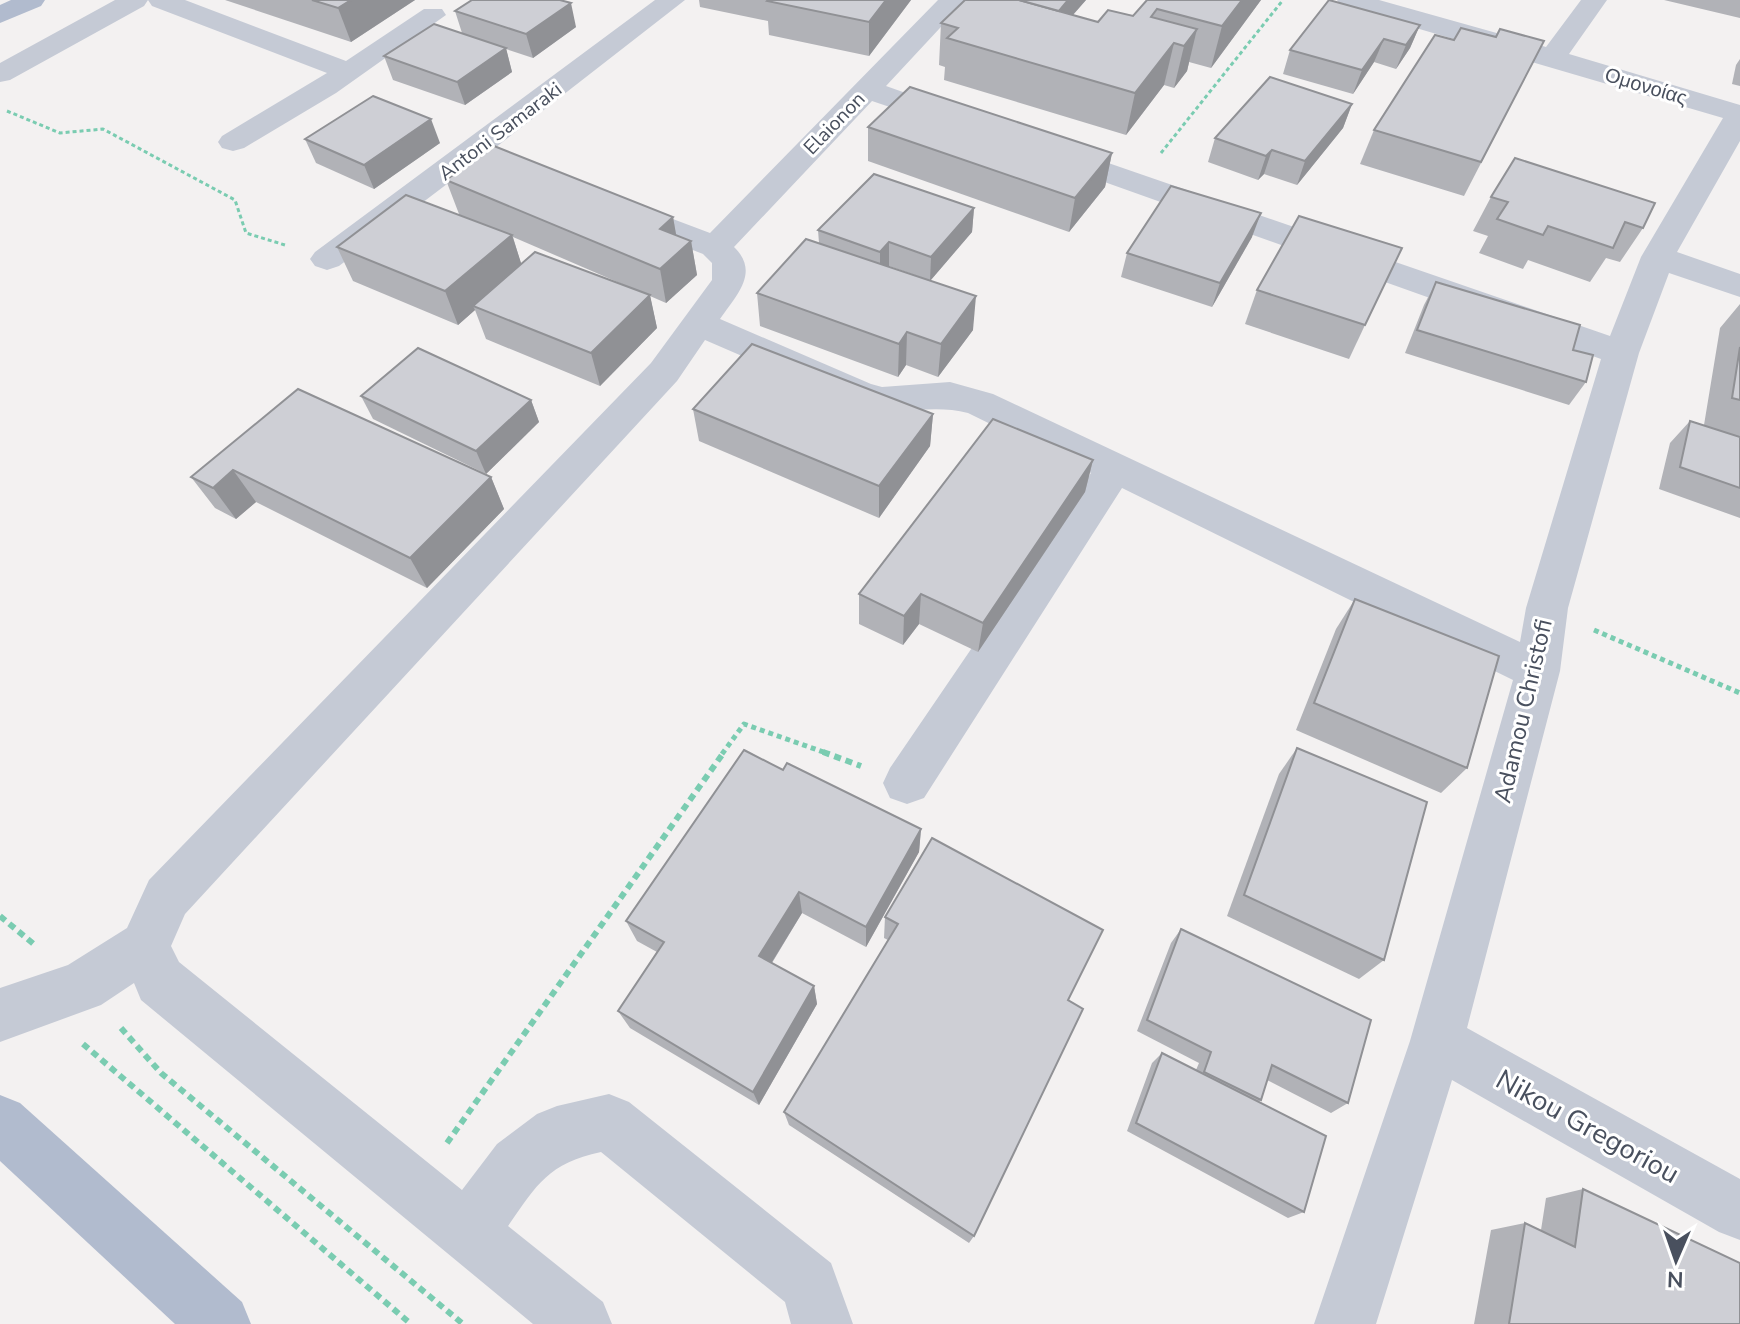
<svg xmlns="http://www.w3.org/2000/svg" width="1740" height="1324" font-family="'Nunito Sans',sans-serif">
<rect width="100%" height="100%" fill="#f3f1f1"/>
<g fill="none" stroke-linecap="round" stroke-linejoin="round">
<!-- path-far2 -->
<g stroke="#7accb1" stroke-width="3" stroke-dasharray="4 3" stroke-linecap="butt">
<path d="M7,111L60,133L103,129L235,200L246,233L285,245"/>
<path d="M1161,153L1283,0"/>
</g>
<!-- path-far1 -->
<g stroke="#7accb1" stroke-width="5" stroke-dasharray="5 4" stroke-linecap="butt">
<path d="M1594,630L1740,693"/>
<path d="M722,754L744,724L829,754"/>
</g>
<!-- path -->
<g stroke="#7accb1" stroke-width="6" stroke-dasharray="7 5" stroke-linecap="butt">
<path d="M823,752L861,766"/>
<path d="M0,916L36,946"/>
<path d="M121,1028L161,1073L463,1324"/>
<path d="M83,1044L411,1324"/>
<path d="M447,1143L724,752"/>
</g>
<!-- minor -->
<g fill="#c5cad5" fill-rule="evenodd">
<path d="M115,0H185L346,61L424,9H442L446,15L336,93L244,148L233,151L222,148L218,142L222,136L327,73L152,6L148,0L144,6L10,80L0,82V63Z"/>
<path d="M655,0H685L491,151L546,171L551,178L546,185C522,190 494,173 472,165L339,266L327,270L315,266L310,259L315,252Z"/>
<path d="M938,0H966L886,86L962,113L967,119L962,125L952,128L872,101L734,247C760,272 737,295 720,319L871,384L882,387L950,382L993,394L1520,642L1526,608L1601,359L1040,159L1036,153L1040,147L1051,144L1062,147L1610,336L1641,257L1723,118L1341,6L1337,0H1379L1546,47L1581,0H1607L1569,54L1740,105V141L1677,252L1740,274V297L1669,273L1639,353L1568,608L1560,671L1467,1028L1740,1179V1240L1719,1232L1452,1080L1376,1324H1314L1410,1041L1513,680L1122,488L924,798L907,804L890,798L883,783L890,768L1091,473L968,413C932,403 896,417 860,407L705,340L677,381L185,914L171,946L179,962L462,1190L497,1144L537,1114L557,1106L609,1094L629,1102L831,1263L853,1324H791L785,1302L601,1152C548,1164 538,1183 508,1226L603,1302L612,1324H533L141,1000L134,983L101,1005L0,1042V988L68,965L127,928L149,880L651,363L712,280V263L703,254L611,218L606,211L611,204L622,201L633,204L710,233Z"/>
</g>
<!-- major -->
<g fill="#b1bbce" fill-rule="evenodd">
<path d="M11,0H45L41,6L0,23V5Z"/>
<path d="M0,1095L20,1103L242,1302L251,1324H175L0,1161Z"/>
</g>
</g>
<!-- wall -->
<g fill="#b1b2b7" fill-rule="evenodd">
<path d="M225,0H415L351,42Z"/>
<path d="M699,0H911L869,56L769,35L768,21L700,7Z"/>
<path d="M965,0H1086L1073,15L1098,22L1133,16L1147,0H1261L1211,68L1189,62L1187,71L1174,88L1164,85L1126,135L944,80L945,67L939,65L941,23Z"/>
<path d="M1664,0H1740V18Z"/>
<path d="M455,11L576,27L533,58L506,49L512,72L465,105L393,80L384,56L462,33Z"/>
<path d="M1420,25L1410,48L1396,69L1374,62L1353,94L1283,74L1290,50Z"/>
<path d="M1454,40L1544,41L1464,196L1360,164L1374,130Z"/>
<path d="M1740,59V86L1732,84L1736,65Z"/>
<path d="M1352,104L1343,128L1297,185L1264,174L1258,180L1208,162L1215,138Z"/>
<path d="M868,127L1112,153L1105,187L1069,232L868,161Z"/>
<path d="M305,139L440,143L374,189L316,163Z"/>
<path d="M1515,158L1643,228L1620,262L1606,258L1590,282L1528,260L1523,269L1479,253L1488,236L1473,231L1491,197Z"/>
<path d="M446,180L673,217L676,236L691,241L697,275L666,303L650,296L657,328L600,386L486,339L475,310L458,325L353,281L337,247L459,214ZM513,237L629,287L521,264Z"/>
<path d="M974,208L972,232L930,281L973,330L938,377L906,365L898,377L760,326L757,293L819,243L818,230ZM889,266L929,280L888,267Z"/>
<path d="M1252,237L1212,307L1121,277L1127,253Z"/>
<path d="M1436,282L1573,350L1586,382L1569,405L1405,353L1424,305Z"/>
<path d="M1257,290L1365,325L1349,359L1245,324Z"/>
<path d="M1740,304V518L1659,489L1670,443L1690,421L1704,425L1720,328Z"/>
<path d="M298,389L491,477L504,509L427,588L256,502L236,519L215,508L191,477Z"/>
<path d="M361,396L531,400L539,422L486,474L373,419Z"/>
<path d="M693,409L933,414L930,446L879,518L699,441Z"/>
<path d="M1093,460L1085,492L978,652L919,624L903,645L859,624V594Z"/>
<path d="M1355,599L1467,768L1441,793L1296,730L1336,629Z"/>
<path d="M1297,748L1384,960L1359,979L1227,916L1279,774Z"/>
<path d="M783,770L921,829L919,852L866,947L802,913L772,963L814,986L817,1004L759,1105L630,1028L618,1011L657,952L637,941L626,921Z"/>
<path d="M885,917L1068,1000L974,1236L969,1243L789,1125L784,1112L888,940L884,938Z"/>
<path d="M1181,929L1348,1103L1331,1113L1267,1080L1261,1100L1258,1102L1304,1212L1288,1218L1127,1131L1152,1063L1162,1053L1196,1070L1199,1063L1137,1031L1171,943Z"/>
<path d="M1583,1189L1740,1324H1474L1491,1230L1525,1223L1541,1230L1546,1198Z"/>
</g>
<!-- shaded-wall -->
<g fill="#909195">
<path d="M351,0H415L351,42L338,8Z"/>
<path d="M886,0H911L869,56V22Z"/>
<path d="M1068,0H1086L1048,43L1051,19Z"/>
<path d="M1242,0H1261L1211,68L1222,26Z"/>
<path d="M571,3L576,27L533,58L526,34Z"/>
<path d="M1420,25L1410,48L1396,69L1406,45Z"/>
<path d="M1197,29L1187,71L1174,88L1184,46Z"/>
<path d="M1384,39L1374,62L1353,94L1362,70Z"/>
<path d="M1174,43L1164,85L1126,135L1135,93Z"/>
<path d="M506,48L512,72L465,105L457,82Z"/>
<path d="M1352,104L1343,128L1297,185L1305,161Z"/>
<path d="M431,119L440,143L374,189L364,165Z"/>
<path d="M1272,150L1264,174L1258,180L1266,156Z"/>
<path d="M1112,153L1105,187L1069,232L1075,198Z"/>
<path d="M974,208L972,232L930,281L931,257Z"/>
<path d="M1261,213L1252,237L1212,307L1220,283Z"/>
<path d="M673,217L679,251L660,229Z"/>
<path d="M512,235L523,269L473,306L475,310L458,325L445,291Z"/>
<path d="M691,241L697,275L666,303L660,269Z"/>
<path d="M889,242V266L880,276V252Z"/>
<path d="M650,295L657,328L600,386L591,353Z"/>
<path d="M976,296L973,330L938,377L941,344Z"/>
<path d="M907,332L906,365L898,377L899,344Z"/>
<path d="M531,400L539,422L486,474L476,451Z"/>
<path d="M933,414L930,446L879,518V486Z"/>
<path d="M1093,460L1085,492L978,652L983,623Z"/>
<path d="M233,470L256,502L236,519L213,488Z"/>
<path d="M491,477L504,509L427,588L410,558Z"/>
<path d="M921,594L919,624L903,645L904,616Z"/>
<path d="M921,829L919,852L866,947V927Z"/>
<path d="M799,892L802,913L764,975L759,956Z"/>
<path d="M814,986L817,1004L759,1105L753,1092Z"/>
</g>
<!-- building -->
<g fill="#cecfd5" stroke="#909195" stroke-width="2">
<path d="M312,0H351L338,8Z"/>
<path d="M472,0H560L571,3L526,34L455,11Z"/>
<path d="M768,0H886L869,22L767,1Z"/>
<path d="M965,0H1019L1098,22L1108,10L1133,16L1147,0H1242L1222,26L1157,9L1151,17L1197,29L1184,46L1174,43L1135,93L947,38L958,28L941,23Z"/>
<path d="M1019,0H1068L1059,11Z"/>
<path d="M1329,0L1420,25L1406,45L1384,39L1362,70L1290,50Z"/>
<path d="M434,24L506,48L457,82L384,56Z"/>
<path d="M1461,28L1496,37L1500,29L1544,41L1481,162L1374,130L1435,35L1454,40Z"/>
<path d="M1270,77L1352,104L1305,161L1272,150L1266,156L1215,138Z"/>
<path d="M910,87L1112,153L1075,198L868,127Z"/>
<path d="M373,96L431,119L364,165L305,139Z"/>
<path d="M494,146L673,217L660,229L691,241L660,269L446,180Z"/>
<path d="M1515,158L1655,203L1643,228L1625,222L1613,248L1548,226L1543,235L1497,219L1508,202L1491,197Z"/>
<path d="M874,174L974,208L931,257L889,242L880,252L818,230Z"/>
<path d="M1171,186L1261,213L1220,283L1127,253Z"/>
<path d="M406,195L512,235L445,291L337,247Z"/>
<path d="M1299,216L1402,248L1365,325L1257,290Z"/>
<path d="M806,239L976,296L941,344L907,332L899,344L757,293Z"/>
<path d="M535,252L650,295L591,353L473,306Z"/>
<path d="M1436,282L1580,325L1573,350L1593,355L1586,382L1417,330Z"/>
<path d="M752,344L933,414L879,486L693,409Z"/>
<path d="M1740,347V400L1732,398Z"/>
<path d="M418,348L531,400L476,451L361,396Z"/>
<path d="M298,389L491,477L410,558L233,470L213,488L191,477Z"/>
<path d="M993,419L1093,460L983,623L921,594L904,616L859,594Z"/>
<path d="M1690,421L1740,437V488L1680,467Z"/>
<path d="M1355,599L1499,656L1467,768L1314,703Z"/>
<path d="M1297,748L1427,802L1384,960L1244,895Z"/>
<path d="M744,750L783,770L787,763L921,829L866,927L799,892L759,956L814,986L753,1092L618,1011L664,942L626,921Z"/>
<path d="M932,838L1103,930L1068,1000L1083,1009L974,1236L784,1112L898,924L885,917Z"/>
<path d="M1181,929L1371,1020L1348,1103L1272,1065L1261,1100L1204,1072L1211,1052L1147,1020Z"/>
<path d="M1162,1053L1326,1136L1304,1212L1136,1123Z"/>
<path d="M1583,1189L1740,1263V1324H1509L1525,1223L1575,1247Z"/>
</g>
<g text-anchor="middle" stroke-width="6" stroke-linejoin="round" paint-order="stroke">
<!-- far-street labels -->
<g font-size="20" fill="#49505e" stroke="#fff">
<text transform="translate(1646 86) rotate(17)" y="7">Ομονοίας</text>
<text transform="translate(834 123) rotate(-46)" y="7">Elaionon</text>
<text transform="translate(500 131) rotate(-37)" y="7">Antoni Samaraki</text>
</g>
<!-- street labels -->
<g font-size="24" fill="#49505e" stroke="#fff">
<text transform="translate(1523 711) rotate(-77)" y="8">Adamou Christofi</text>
</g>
<!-- near-street labels -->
<g font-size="28" fill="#49505e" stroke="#fff">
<text transform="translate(1588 1126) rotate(29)" y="10">Nikou Gregoriou</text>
</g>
</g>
<!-- north arrow -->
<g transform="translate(1676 1260) rotate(182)" stroke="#ffffff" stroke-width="6" paint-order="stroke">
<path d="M0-6L14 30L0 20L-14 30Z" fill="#49505e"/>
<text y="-12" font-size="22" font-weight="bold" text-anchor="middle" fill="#49505e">N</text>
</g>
</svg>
